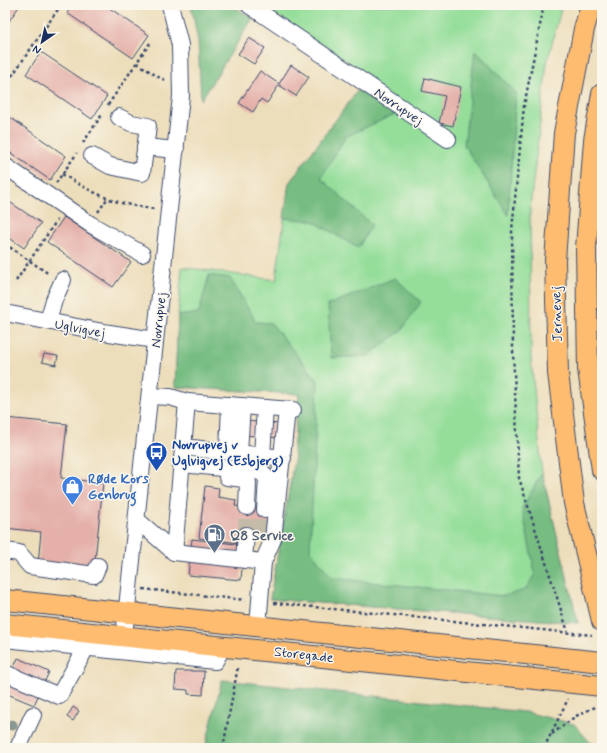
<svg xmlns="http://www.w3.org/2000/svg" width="607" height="753" font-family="Mynerve,sans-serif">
<rect width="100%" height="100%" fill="#fbf7ec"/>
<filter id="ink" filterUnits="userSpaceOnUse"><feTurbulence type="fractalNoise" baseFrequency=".025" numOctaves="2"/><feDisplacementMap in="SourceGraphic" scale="8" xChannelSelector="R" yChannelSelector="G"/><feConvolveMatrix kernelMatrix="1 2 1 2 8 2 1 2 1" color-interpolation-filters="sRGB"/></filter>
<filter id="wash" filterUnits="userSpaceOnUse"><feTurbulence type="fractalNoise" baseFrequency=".012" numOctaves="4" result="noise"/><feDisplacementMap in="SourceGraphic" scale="16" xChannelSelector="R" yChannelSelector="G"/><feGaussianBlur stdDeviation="0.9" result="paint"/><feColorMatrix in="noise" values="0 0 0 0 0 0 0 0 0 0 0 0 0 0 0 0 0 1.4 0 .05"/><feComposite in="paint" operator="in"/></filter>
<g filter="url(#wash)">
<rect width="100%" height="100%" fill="#eddebb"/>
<!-- green -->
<path fill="#94de9a" stroke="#58867c" d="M261,5H562L547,63L530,207L531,358L542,473L578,623L270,599L295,456L293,451L299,394L175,387L178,316L182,267L276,280L289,183L369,76Z"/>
<!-- forest -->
<g fill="#77bd82" stroke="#497670">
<path d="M191,5H231L253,18L201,100L198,41Z"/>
<path d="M475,50L516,93L508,215L464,145Z"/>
<path d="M358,90L395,114L345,137L321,178L372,225L358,248L313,221L284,218L289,183Z"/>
<path d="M209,275L230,278L256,322L271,323L318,381L310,550L332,578L504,596L525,590L535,574L522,508L542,473L578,623L270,599L295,456L293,451L299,394L175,387L178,316L199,313Z"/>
<path d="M395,278L421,302L402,330L368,356L331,358L328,305Z"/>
<path d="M222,680L525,712L574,724L595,748H205Z"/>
</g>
<g id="blocks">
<!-- building -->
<g fill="#e4b0a9">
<path d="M5,5H20L5,27Z"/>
<path d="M73,5H105L149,35L133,58L67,13Z"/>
<path d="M249,38L265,48L254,64L238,54Z"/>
<path d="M41,52L107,96L92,119L26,74Z"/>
<path d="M291,65L309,77L296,96L279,85L267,103L261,99L253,112L239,103L260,71L279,84Z"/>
<path d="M425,78L461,87L453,126L439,123L445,96L422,91Z"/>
<path d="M5,114L66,156L50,180L5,149Z"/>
<path d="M5,199L41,223L24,248L5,235Z"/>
<path d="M64,217L131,262L113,287L47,242Z"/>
<path d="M44,354L58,356L56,365L42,362Z"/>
<path d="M5,418L67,424L61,478L103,483L94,570L38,564L41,532L5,528Z"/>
<path d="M222,419L292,425L291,439L220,433Z"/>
<path d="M205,486L219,488L218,497L236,500L235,506L273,511L270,537L240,534L239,543L199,538Z"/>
<path d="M192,539L244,545L241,580L188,575Z"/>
<path d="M18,658L49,672L34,705L5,693V688Z"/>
<path d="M176,671H204L203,695L188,694V690L175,689Z"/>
<path d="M73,707L79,711L73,721L67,717Z"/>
</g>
</g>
</g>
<g filter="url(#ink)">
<use href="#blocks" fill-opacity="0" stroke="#3a496c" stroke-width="1"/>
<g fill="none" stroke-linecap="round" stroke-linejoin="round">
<!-- minor-tunnel -->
<g stroke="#c3bba8" stroke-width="16" stroke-dasharray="16 8" stroke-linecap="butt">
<path d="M246,535L247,507"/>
<path d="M261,536L265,510"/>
</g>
<defs>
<g id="minor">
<path d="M249,5L448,139"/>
<path d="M145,147L176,150"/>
<path d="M92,156L110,166L142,173L148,126L131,123L119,117"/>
<path d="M5,166L90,224L142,254"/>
<path d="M5,313L103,332L155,340"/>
<path d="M48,321L54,300L63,280"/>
<path d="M150,396L170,397L187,402L174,552"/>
<path d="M187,402L293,410"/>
<path d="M183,447L283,458"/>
<path d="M228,452L230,405"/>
<path d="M239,453L242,406"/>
<path d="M262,456L265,408"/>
<path d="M182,464L262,472L267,479L265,510"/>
<path d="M227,477L244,479L248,483L247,507"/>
<path d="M137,520L174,552L263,562L258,626"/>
<path d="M5,551L19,553L30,566L94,575L98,566"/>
<path d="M244,559L246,535"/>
<path d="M263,562L273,539L287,410"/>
<path d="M124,636L181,96L180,45L170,5"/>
<path d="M5,639L215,661L224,645"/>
<path d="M5,673L59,696L86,648"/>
<path d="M18,748L33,715"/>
</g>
<g id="major">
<path d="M591,5L584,29L564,133L555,261L558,373L574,503L602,621"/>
<path d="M602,94L594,140L586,248L588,369L602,470"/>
<path d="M5,600L602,662"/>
<path d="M5,624L602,686"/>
</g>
</defs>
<!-- minor casing -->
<use href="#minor" stroke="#3a496c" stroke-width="18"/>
<!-- major casing -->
<use href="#major" stroke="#3a496c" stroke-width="22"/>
<!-- path -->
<g stroke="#3a496c" stroke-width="2.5" stroke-dasharray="3 3" stroke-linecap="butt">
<path d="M544,5L524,106L512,230L513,351L519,478L568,632"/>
<path d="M137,63L160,78L165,80"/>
<path d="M5,86L61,5"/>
<path d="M108,105L150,43"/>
<path d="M83,143L103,113"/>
<path d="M62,174C96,195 114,204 154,209"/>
<path d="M56,183L77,153"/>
<path d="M98,212L107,199"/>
<path d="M5,244L49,274"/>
<path d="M16,281L57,220"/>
<path d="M143,589L245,600"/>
<path d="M274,603L592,635"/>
<path d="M552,734L576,716L602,704"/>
<path d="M223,748L238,666"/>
<path d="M544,748L568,699"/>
</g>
<!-- minor -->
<use href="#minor" stroke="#fff" stroke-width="16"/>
<!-- major -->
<use href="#major" stroke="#fdbc70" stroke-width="20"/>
</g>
<!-- trees -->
<circle fill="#8a9690" cx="12" cy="725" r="5.5"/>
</g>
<!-- icons -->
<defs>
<symbol id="bus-pin" viewBox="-11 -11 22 30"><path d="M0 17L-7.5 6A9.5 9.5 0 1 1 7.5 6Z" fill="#1a4fb4" stroke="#fbf7ec"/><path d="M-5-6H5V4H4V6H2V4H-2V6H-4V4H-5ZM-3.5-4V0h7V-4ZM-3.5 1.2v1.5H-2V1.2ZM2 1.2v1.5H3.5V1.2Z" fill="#fff"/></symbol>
<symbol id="shop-pin" viewBox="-11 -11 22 30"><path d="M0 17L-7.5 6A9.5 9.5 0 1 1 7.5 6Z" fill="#3f7fe0" stroke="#fbf7ec"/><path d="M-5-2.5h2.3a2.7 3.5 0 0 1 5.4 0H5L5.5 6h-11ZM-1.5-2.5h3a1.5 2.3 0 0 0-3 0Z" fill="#fff"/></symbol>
<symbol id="fuel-pin" viewBox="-11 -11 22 30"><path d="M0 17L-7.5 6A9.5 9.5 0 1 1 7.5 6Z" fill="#5c6f8a" stroke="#fbf7ec"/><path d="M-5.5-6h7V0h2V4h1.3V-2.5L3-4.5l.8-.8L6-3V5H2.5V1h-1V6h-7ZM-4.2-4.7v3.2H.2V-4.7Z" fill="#fff"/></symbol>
</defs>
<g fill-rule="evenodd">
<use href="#bus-pin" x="144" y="440" width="25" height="34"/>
<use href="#shop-pin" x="60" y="474" width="25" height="34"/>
<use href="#fuel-pin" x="202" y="522" width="25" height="34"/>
</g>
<g text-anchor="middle" stroke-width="3" stroke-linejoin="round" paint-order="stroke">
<!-- street labels -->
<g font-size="14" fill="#1b2f5e" stroke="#fbf7ec">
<text transform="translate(399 106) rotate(34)" y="5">Novrupvej</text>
<text transform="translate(556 314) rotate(-92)" y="5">Jernevej</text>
<text transform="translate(158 320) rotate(-84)" y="5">Novrupvej</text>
<text transform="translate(80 328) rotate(11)" y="5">Uglvigvej</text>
<text transform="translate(304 654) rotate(6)" y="5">Storegade</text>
</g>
<!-- transit labels -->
<g font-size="14" font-weight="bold" fill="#164399" stroke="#fbf7ec" text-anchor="start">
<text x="172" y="449">Novrupvej v<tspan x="172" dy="16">Uglvigvej (Esbjerg)</tspan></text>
</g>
<!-- shop labels -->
<g font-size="14" font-weight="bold" fill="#366cbe" stroke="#fbf7ec" text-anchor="start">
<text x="88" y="483">Røde Kors<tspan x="88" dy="16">Genbrug</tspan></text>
</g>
<!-- service labels -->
<g font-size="14" font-weight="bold" fill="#4e5e75" stroke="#fbf7ec" text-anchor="start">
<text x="230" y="540">Q8 Service</text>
</g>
</g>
<!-- margin -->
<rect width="607" height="753" fill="none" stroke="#fbf7ec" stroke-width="20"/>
<!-- north arrow -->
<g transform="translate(42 42) rotate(214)" stroke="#fbf7ec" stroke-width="3" paint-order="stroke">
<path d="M0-3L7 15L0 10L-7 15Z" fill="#1b2f5e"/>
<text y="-6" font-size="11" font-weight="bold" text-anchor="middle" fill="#1b2f5e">N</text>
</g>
</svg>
